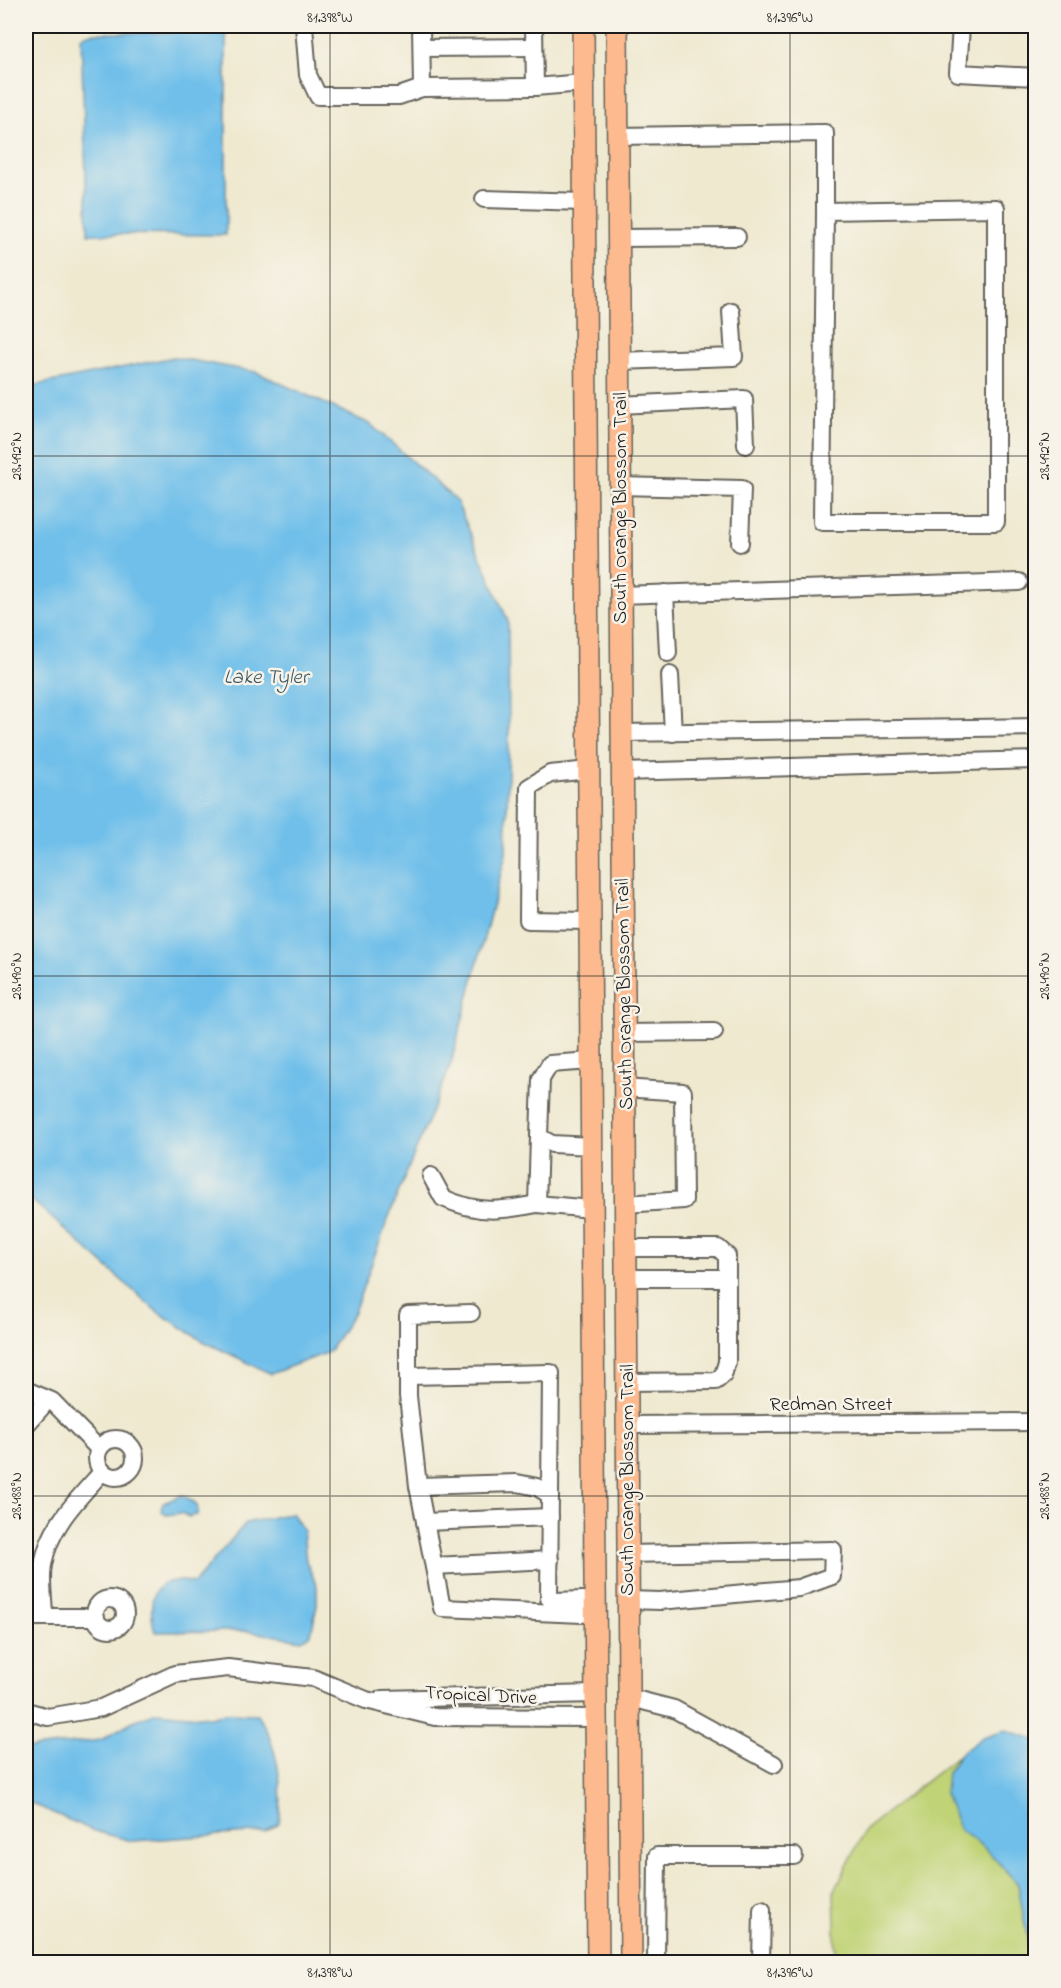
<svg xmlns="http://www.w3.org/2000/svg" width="1061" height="1988" font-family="'Indie Flower',sans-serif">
<rect width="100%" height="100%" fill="#f7f3e8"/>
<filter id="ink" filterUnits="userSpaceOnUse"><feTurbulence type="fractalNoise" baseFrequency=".0167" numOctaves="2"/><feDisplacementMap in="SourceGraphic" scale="12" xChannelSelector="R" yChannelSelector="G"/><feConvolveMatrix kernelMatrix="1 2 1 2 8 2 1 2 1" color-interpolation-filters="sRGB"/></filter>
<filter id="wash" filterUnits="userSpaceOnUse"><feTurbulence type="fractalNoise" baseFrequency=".008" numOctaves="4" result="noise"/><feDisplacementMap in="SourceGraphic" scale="24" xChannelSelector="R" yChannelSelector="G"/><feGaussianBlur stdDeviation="1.35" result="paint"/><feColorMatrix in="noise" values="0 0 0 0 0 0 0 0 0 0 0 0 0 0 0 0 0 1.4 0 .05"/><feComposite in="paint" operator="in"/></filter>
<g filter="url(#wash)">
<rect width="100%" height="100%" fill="#efe9d0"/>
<!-- green -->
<path fill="#c0d376" stroke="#6e7849" stroke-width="1.5" d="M960,1754L947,1773L960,1830L986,1849L1018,1884L1031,1959L1029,1962H836L834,1892L865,1830Z"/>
<!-- water -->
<g fill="#6fbfea" stroke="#466e83" stroke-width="1.5">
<path d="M184,26H226V235L88,234L81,37L91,33H171Z"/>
<path d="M174,357L256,372L370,424L456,500L508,621L509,737L506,854L450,1067L394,1203L354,1312L329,1352L271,1374L201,1340L155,1310L26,1195V387Z"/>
<path d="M183,1495C192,1502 200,1501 197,1515L189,1517L181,1513L166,1515L161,1510L163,1503Z"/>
<path d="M292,1513L303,1530L306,1561L317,1586V1605L311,1634L302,1640L246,1631L155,1632C146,1598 154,1573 194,1583L246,1523Z"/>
<path d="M156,1712L210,1717L226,1713L257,1714C278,1744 284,1787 279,1823L265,1832L132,1841L94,1831L26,1801V1749L101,1740L131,1722Z"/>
<path d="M1005,1730L1035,1739V1962H1029L1031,1959L1018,1884L986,1849L960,1830L945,1794L947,1773L960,1754L983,1737Z"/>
</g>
</g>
<g filter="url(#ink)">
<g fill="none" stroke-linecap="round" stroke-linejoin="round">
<defs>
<g id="minor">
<path d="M304,26L308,75L318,96H399L422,88L535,87"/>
<path d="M421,26L422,88"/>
<path d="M534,26L535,87L583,83"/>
<path d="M961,26L958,73L1036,77"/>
<path d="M422,48L534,47"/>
<path d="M617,136L825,133V211L996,208V522H822L825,211"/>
<path d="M484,199L584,202"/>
<path d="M618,238L737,237"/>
<path d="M618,361L734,357L731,311"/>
<path d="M619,405L744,399L746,445"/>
<path d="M619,486L742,489L740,543"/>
<path d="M665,593L668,653"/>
<path d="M619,595L1019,582"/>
<path d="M670,675L673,733"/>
<path d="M621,733L1036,727"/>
<path d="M589,770L550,774L529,787L528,920L590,921"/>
<path d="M621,772L1036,760"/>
<path d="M623,1033L714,1032"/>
<path d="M591,1061L550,1064L541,1079L539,1137L552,1144L592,1146"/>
<path d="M623,1088L683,1092L684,1200L625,1204"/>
<path d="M539,1137L537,1204L592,1209"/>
<path d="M431,1176L443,1198C478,1214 501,1211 537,1204"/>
<path d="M625,1248H718L727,1256V1362L723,1375L716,1381L626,1382"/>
<path d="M625,1278H727"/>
<path d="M408,1376L551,1373L550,1495"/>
<path d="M26,1390L52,1401L99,1449"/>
<path d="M26,1425L48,1400"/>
<path d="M627,1425L1036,1422"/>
<circle cx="116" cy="1458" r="19"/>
<path d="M517,1483L537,1487L550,1495L549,1598L554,1601L583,1600L596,1608L582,1614L442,1608L418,1486Z"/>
<path d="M418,1486L408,1396V1315L471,1313"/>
<path d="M425,1522L550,1517"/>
<path d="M627,1554L833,1550L832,1576L799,1588L660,1601L627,1600"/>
<path d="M434,1566L550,1560"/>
<circle cx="110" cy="1614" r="15"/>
<path d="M26,1617H44C44,1601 40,1581 43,1565C49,1527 77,1500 102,1472"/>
<path d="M44,1617H96"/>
<path d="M627,1697L674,1709L774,1764"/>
<path d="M382,1699L596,1694"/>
<path d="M26,1711L48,1717L101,1708L175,1674L228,1668L313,1678L366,1700L435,1717L596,1718"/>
<path d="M656,1962L657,1856H794"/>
<path d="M761,1962L762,1910"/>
</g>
<g id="major">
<path d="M583,26L598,1962"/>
<path d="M617,26L631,1962"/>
</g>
</defs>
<!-- minor casing -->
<use href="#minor" stroke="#66645b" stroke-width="20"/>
<!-- major casing -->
<use href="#major" stroke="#66645b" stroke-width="24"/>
<!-- minor -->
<use href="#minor" stroke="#fff" stroke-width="16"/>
<!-- major -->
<use href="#major" stroke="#fcba8e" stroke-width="21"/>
</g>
</g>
<!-- ticks -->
<path fill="none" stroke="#1c1c1c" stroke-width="1.5" stroke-opacity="0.45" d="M330,26V1962M790,26V1962M26,456H1036M26,976H1036M26,1496H1036"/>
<g text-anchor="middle" stroke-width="5" stroke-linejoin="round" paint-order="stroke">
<!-- street labels -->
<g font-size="20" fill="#1c1c1c" stroke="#f7f3e8">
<text transform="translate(619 508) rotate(-90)" y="7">South Orange Blossom Trail</text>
<text transform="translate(623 994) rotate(-91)" y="7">South Orange Blossom Trail</text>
<text x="831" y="1410">Redman Street</text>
<text transform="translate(626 1480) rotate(-90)" y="7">South Orange Blossom Trail</text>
<text transform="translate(481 1694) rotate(3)" y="7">Tropical Drive</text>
</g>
<!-- water labels -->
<g font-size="21" font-style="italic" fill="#395564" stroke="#f7f3e8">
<text x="266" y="683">Lake Tyler</text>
</g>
</g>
<!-- margin -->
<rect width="1061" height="1988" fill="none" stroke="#f7f3e8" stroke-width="66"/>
<rect x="33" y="33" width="995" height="1922" fill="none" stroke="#1c1c1c" stroke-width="2"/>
<g font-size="15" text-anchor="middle" fill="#1c1c1c">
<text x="330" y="22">81.398°W</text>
<text x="790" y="22">81.396°W</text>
<text transform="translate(16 456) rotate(-90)" y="5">28.492°N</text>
<text transform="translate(1044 456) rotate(-90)" y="5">28.492°N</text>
<text transform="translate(16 976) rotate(-90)" y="5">28.490°N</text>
<text transform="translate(1044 976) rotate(-90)" y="5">28.490°N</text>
<text transform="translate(16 1496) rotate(-90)" y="5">28.488°N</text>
<text transform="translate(1044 1496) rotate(-90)" y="5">28.488°N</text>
<text x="330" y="1977">81.398°W</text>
<text x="790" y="1977">81.396°W</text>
</g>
</svg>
